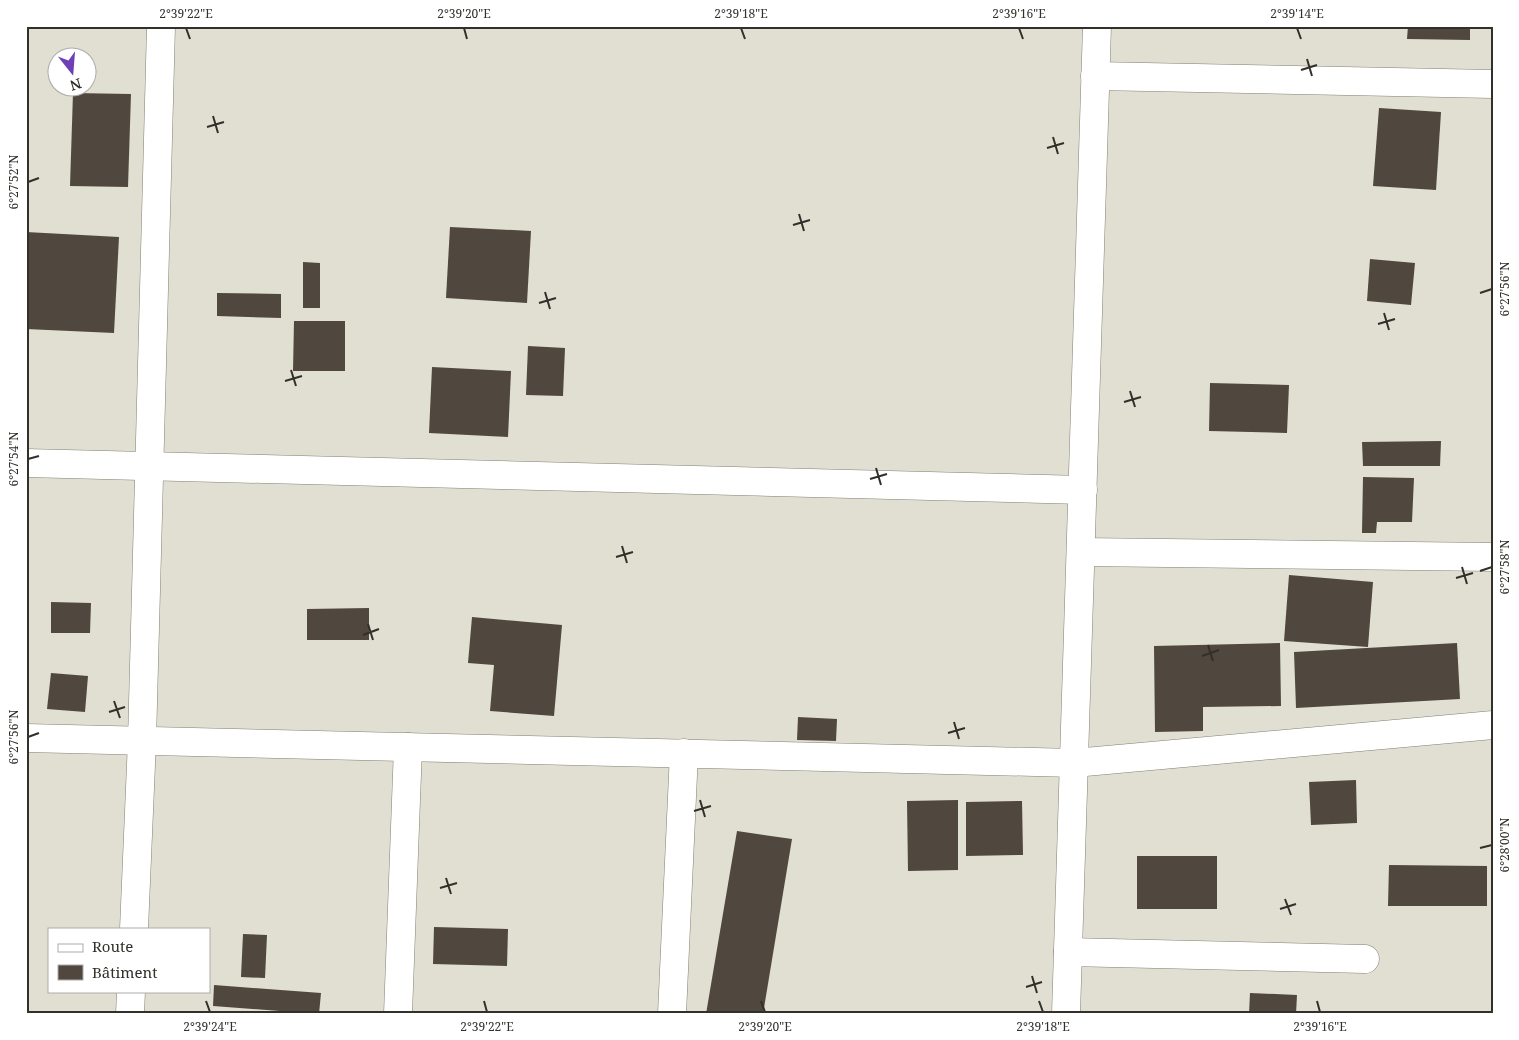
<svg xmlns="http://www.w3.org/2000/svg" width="1519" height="1040" font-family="'Noto Serif',serif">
<rect width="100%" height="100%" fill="#e1dfd1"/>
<!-- building -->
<g fill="#50473e">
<path d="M1408,26H1470V40L1407,39Z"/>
<path d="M73,93L131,94L128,187L70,186Z"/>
<path d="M1379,108L1441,112L1436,190L1373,186Z"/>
<path d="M450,227L531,231L527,303L446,298Z"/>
<path d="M26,232L119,237L114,333L26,329Z"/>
<path d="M1370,259L1415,263L1411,305L1367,301Z"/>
<path d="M303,262L320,263V308H303Z"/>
<path d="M217,293L281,294V318L217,316Z"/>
<path d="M294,321H345V371H293Z"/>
<path d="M528,346L565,348L563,396L526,395Z"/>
<path d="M432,367L511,371L508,437L429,433Z"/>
<path d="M1210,383L1289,385L1287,433L1209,431Z"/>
<path d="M1441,441L1440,466H1363L1362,442Z"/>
<path d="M1363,477L1414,478L1412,522H1377L1376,533H1362Z"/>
<path d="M1289,575L1373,582L1368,647L1284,641Z"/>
<path d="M51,602L91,603L90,633H51Z"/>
<path d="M369,608V640H307V609Z"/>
<path d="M472,617L562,625L554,716L490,711L494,665L468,663Z"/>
<path d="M1280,643L1281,706L1203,707V731L1155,732L1154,646Z"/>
<path d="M1457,643L1460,699L1296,708L1294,652Z"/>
<path d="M51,673L88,676L85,712L47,709Z"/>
<path d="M798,717L837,719L836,741L797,740Z"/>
<path d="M1356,780L1357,823L1311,825L1309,782Z"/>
<path d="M958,800V870L908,871L907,801Z"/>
<path d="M1022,801L1023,855L966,856V802Z"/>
<path d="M737,831L792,839L763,1014H706Z"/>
<rect x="1137" y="856" width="80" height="53"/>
<path d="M1389,865L1487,866V906H1388Z"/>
<path d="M434,927L508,929L507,966L433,964Z"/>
<path d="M243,934L267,935L265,978L241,977Z"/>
<path d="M214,985L321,993L319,1014L213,1006Z"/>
<path d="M1250,993L1297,995L1296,1014H1249Z"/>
</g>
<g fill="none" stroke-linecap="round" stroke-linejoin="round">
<defs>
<g id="minor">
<path d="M1095,76L1493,84"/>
<path d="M26,463L1083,490"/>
<path d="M1081,552L1493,557"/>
<path d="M26,738L1074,763L1493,725"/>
<path d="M134,929L142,741L161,26"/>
<path d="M1068,952L1365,959"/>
<path d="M130,1014L131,991"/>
<path d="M398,1014L408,747"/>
<path d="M672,1014L684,753"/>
<path d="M1066,1014L1097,26"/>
</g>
</defs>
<!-- minor casing -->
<use href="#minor" stroke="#828073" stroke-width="29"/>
<!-- minor -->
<use href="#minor" stroke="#fff" stroke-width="28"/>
</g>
<!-- ticks -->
<path fill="none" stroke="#31302b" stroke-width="2" d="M186,28L190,39M464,28L467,39M741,28L745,39M1019,28L1023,39M1297,28L1301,39M1307,59L1312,76M1301,70L1317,65M213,116L218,133M207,127L224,122M1053,137L1058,154M1047,148L1064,143M28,182L39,178M799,214L804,231M793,225L810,220M545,292L550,309M1480,293L1492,289M539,303L556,298M1384,313L1389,330M1378,324L1395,319M291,370L296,386M285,381L302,376M1130,391L1135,407M1124,402L1141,397M28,459L39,456M876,468L881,485M870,479L887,474M622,546L627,563M616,557L633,552M1462,567L1467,584M1480,571L1492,567M1456,578L1473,573M368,624L373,640M363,635L379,629M1208,645L1213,661M1202,656L1219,650M114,701L120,718M109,712L125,707M954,722L959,739M948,733L965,728M28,737L39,733M700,800L705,817M694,811L711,806M1480,848L1492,845M446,878L451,894M440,888L457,883M1285,899L1291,915M1280,909L1296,904M1032,976L1037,993M1026,987L1042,982M206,1001L210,1012M484,1001L487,1012M761,1001L765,1012M1039,1001L1043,1012M1317,1001L1320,1012"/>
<!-- border -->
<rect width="1519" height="1040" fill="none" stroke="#ffffff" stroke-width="55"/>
<!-- legend -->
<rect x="48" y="928" width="162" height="65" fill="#ffffff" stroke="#adacaa"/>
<rect x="58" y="944" width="25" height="8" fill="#ffffff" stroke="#adacaa"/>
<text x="92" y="952" font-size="15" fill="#31302b">Route</text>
<rect x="58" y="965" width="25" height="15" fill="#50473e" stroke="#adacaa"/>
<text x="92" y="978" font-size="15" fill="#31302b">Bâtiment</text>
<!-- north arrow -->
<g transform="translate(72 72) rotate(163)"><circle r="24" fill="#ffffff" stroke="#adacaa"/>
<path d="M0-4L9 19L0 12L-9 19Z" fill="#6e3fb7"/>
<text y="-8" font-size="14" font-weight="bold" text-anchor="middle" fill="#31302b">N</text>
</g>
<rect x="28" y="28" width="1464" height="984" fill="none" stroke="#31302b" stroke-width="2"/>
<g font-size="12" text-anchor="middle" fill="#31302b">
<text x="186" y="18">2°39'22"E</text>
<text x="464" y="18">2°39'20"E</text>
<text x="741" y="18">2°39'18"E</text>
<text x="1019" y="18">2°39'16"E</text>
<text x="1297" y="18">2°39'14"E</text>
<text transform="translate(14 182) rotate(-90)" y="4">6°27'52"N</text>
<text transform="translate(1505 289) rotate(-90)" y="4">6°27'56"N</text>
<text transform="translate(14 459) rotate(-90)" y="4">6°27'54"N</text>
<text transform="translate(1505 567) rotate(-90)" y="4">6°27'58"N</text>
<text transform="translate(14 737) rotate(-90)" y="4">6°27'56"N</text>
<text transform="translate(1505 845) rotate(-90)" y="4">6°28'00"N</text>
<text x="210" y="1031">2°39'24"E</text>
<text x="487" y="1031">2°39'22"E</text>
<text x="765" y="1031">2°39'20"E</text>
<text x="1043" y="1031">2°39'18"E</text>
<text x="1320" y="1031">2°39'16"E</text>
</g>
</svg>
